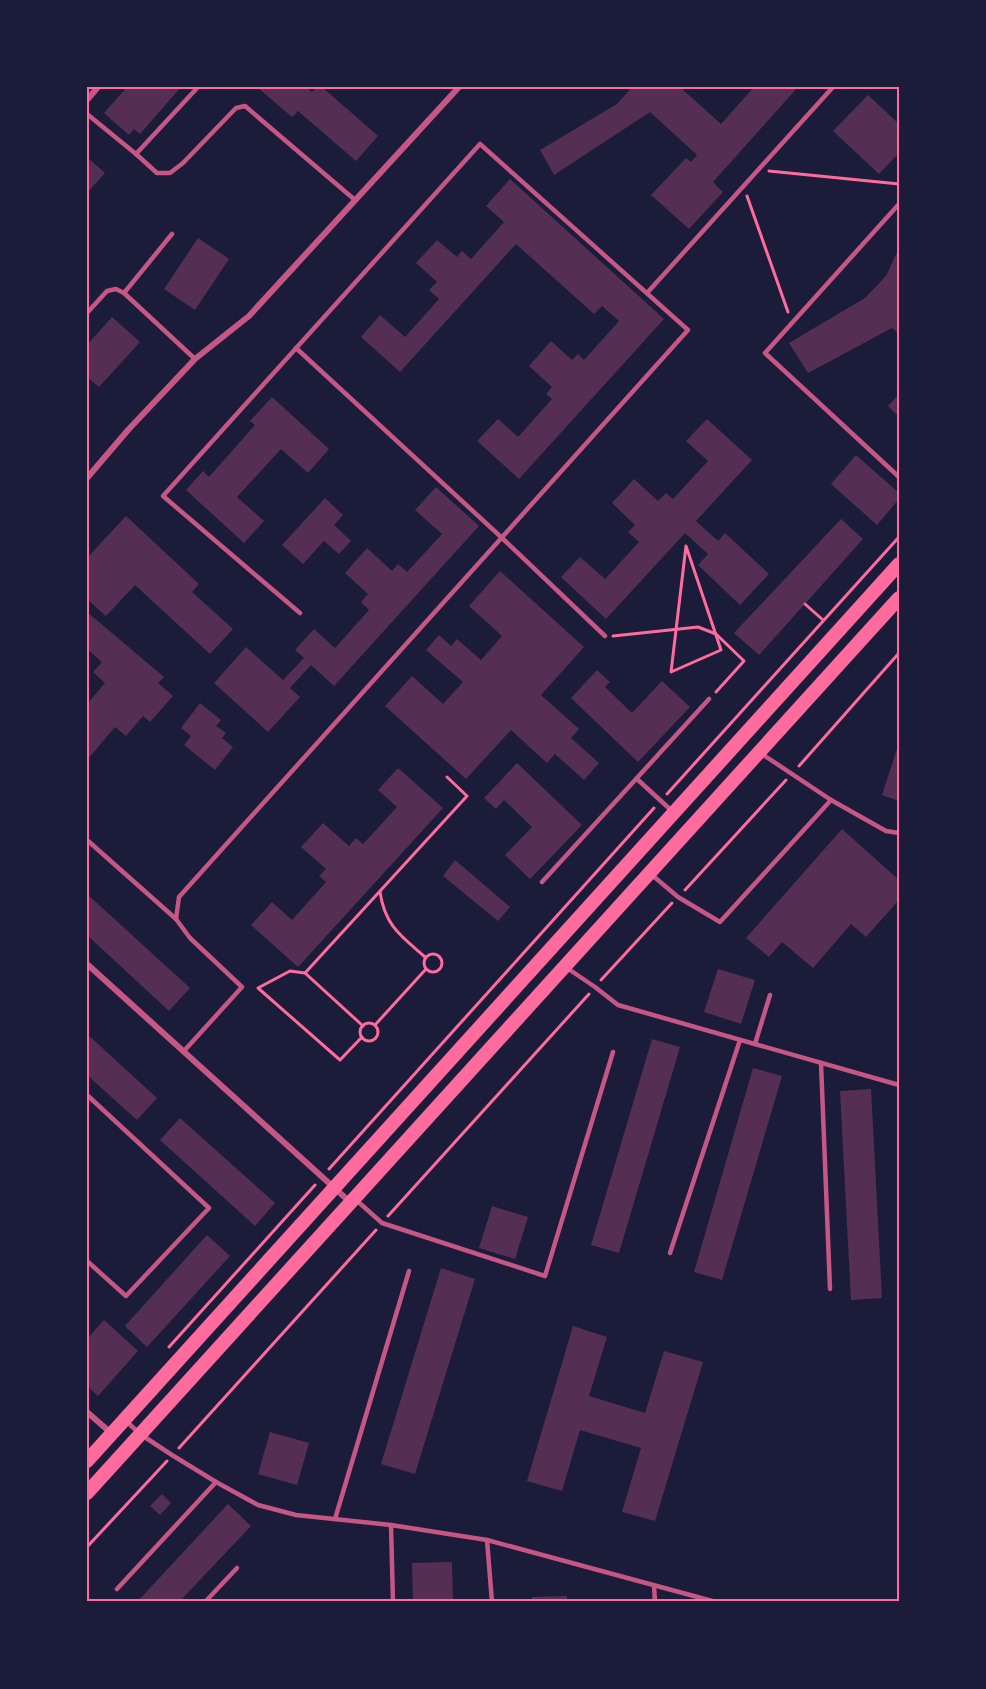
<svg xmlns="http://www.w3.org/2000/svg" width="986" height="1689" font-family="'Exo 2',sans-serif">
<rect width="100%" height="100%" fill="#1b1b3a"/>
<!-- building -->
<g fill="#542f53">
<path d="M127,87H181L140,134L134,129L129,135L104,113Z"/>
<path d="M257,87H306L312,92L317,87H322L378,136L356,161L298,111L292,117Z"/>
<path d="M632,87H680L721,124L754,87H798L713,182L723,192L689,229L651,195L686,158L691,162L697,155L650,112L554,175L540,150L617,104Z"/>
<path d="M868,95L899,124V153L879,174L833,131Z"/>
<path d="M87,157L105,173L87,193Z"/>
<path d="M510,179L664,319L519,479L477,441L498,419L518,437L552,399L546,394L552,387L529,366L551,341L572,360L578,354L584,360L619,321L602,306L594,314L516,244L400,372L361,337L380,315L405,337L439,299L429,290L437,282L416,263L437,240L457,257L462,251L471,259L504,222L486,206Z"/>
<path d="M198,238L229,259L195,310L164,289Z"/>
<path d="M899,248V334L892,328L808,373L789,343L865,298L886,276Z"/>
<path d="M112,317L140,342L99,387L87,377V345Z"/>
<path d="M899,394V417L888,406Z"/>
<path d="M272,397L329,449L308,473L281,449L237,497L264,521L244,543L186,490L203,471L209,477L255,425L250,421Z"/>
<path d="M707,419L752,460L696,521L718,541L725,533L769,574L740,605L698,565L708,554L685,533L606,619L561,577L580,557L605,579L639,542L628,532L635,525L612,503L634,479L658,501L666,493L673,499L708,461L686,441Z"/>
<path d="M856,455L899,493V499L877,525L831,484Z"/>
<path d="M436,487L479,526L334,686L311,665L290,688L300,697L268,732L214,683L246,647L283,680L304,658L295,650L314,629L335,648L369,610L361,602L368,594L345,573L367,548L392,571L398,564L407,572L442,534L415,510Z"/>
<path d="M325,498L343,515L334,525L351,541L339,554L324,541L303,564L282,545Z"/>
<path d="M126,516L199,584L192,592L233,629L210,654L135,585L106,616L87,599V558Z"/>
<path d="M841,519L863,539L759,655L734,633Z"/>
<path d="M500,571L584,647L541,695L579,729L571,738L599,763L584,780L555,754L547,763L511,730L466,779L385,706L412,676L443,704L463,682L426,650L439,635L451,646L457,639L481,660L502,636L469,606Z"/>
<path d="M87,612L164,677L158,683L173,696L150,722L143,716L126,736L115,727L87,760V704L105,683L93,672L102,662L87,649Z"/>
<path d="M597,670L610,682L605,687L632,713L662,681L690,707L638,762L571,698Z"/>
<path d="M200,703L221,720L216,726L226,733L222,738L233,747L215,770L184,745L191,736L181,728Z"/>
<path d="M897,749L899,750V801L882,795Z"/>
<path d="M517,763L582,825L530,879L505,855L532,827L504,800L496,809L484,798Z"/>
<path d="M398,768L443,808L298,967L251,925L272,902L292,920L326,882L319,876L326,869L301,847L323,823L349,846L356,838L363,844L397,807L378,790Z"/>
<path d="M842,829L899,880V900L866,937L851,924L813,968L782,942L769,957L746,938Z"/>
<path d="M455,860L510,907L498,921L443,876Z"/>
<path d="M87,894L190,988L169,1011L87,935Z"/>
<path d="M718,969L755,980L741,1024L704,1012Z"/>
<path d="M87,1034L157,1098L137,1120L87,1075Z"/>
<path d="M652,1039L680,1047L619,1253L591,1245Z"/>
<path d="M753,1068L782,1076L722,1280L694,1272Z"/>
<path d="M871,1089L882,1298L851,1300L840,1091Z"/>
<path d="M180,1118L275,1203L255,1226L160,1140Z"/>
<path d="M492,1206L528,1217L515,1259L479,1248Z"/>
<path d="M207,1235L230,1256L147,1347L125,1326Z"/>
<path d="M441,1268L475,1279L415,1474L381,1464Z"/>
<path d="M104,1320L138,1351L98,1396L87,1386V1339Z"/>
<path d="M573,1326L607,1337L589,1396L645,1413L664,1351L703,1362L655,1521L622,1512L641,1448L580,1430L562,1491L527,1481Z"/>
<path d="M270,1432L309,1443L297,1485L258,1474Z"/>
<path d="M162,1494L171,1503L160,1515L150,1506Z"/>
<path d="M228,1504L251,1526L179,1602H137Z"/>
<path d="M452,1562L453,1602H413L412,1563Z"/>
<path d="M567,1596V1602H532V1597Z"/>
</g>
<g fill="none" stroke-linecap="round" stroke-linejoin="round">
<!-- path -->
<g stroke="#ff6b9d" stroke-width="3">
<path d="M769,171L899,184"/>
<path d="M747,196L788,312"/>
<path d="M686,546L721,650L671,672Z"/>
<path d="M805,604L823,620"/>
<path d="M613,636L698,627L716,634L744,661L716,692"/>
<path d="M799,766L899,653"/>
<path d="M667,794L899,537"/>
<path d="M685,890L786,780"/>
<path d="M380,892C385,926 401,936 425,957"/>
<circle cx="433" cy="963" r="9"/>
<path d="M305,973L363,1026"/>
<path d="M601,980L672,903"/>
<circle cx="369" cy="1032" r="9"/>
<path d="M375,1025L426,969"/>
<path d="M362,1037L340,1060L258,988L290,971L305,973L467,796L447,777"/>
<path d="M329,1169L654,808"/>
<path d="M388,1216L589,994"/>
<path d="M169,1347L315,1185"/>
<path d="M179,1448L376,1230"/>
<path d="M87,1547L167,1461"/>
</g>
<!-- service -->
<g stroke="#c65784" stroke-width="4.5">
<path d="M87,114L136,154L157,173H170L183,163L236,108L245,106L355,200"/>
<path d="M136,154L198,87"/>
<path d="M899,204L765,353L899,477"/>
<path d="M124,293L195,359"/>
<path d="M647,293L833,87"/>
<path d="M87,313L107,291L116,289L124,293L172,234"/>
<path d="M296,348L501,537L605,636"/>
<path d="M762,754L831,800L886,831L899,833"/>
<path d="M637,779L672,811"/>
<path d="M87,840L176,919"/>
<path d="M652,875L678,897L720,922L831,800"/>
<path d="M542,882L709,699"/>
<path d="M567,968L595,987L618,1005L899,1085"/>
<path d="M755,1044L770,995"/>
<path d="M184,1051L242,987L190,938L176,919L179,897L688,330L480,144L163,496L300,613"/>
<path d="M821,1063L830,1289"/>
<path d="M87,1095L209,1208L126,1296L87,1261"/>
<path d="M355,1199L382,1223L545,1276L613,1052"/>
<path d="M670,1253L740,1040"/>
<path d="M125,1420L140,1434L172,1455L216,1482L258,1505L296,1515L391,1525L487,1540L716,1602"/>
<path d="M335,1519L409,1271"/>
<path d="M391,1525L393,1602"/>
<path d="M487,1540L492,1602"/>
<path d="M654,1586L655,1602"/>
<path d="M117,1589L216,1482"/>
<path d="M205,1602L237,1568"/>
</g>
<!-- minor -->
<g stroke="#c65784" stroke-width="6">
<path d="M87,100L98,87"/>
<path d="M87,478L128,430L195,359L249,316L459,87"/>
<path d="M87,964L351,1203"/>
<path d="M87,1412L111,1433"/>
</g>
<!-- primary -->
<g stroke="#ff6b9d" stroke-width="14">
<path d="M87,1461L899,564"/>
<path d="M87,1493L899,598"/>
</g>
</g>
<!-- border -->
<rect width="986" height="1689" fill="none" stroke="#1b1b3a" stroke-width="177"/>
<rect x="88" y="88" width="810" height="1512" fill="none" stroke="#ff6b9d" stroke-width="2"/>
</svg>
